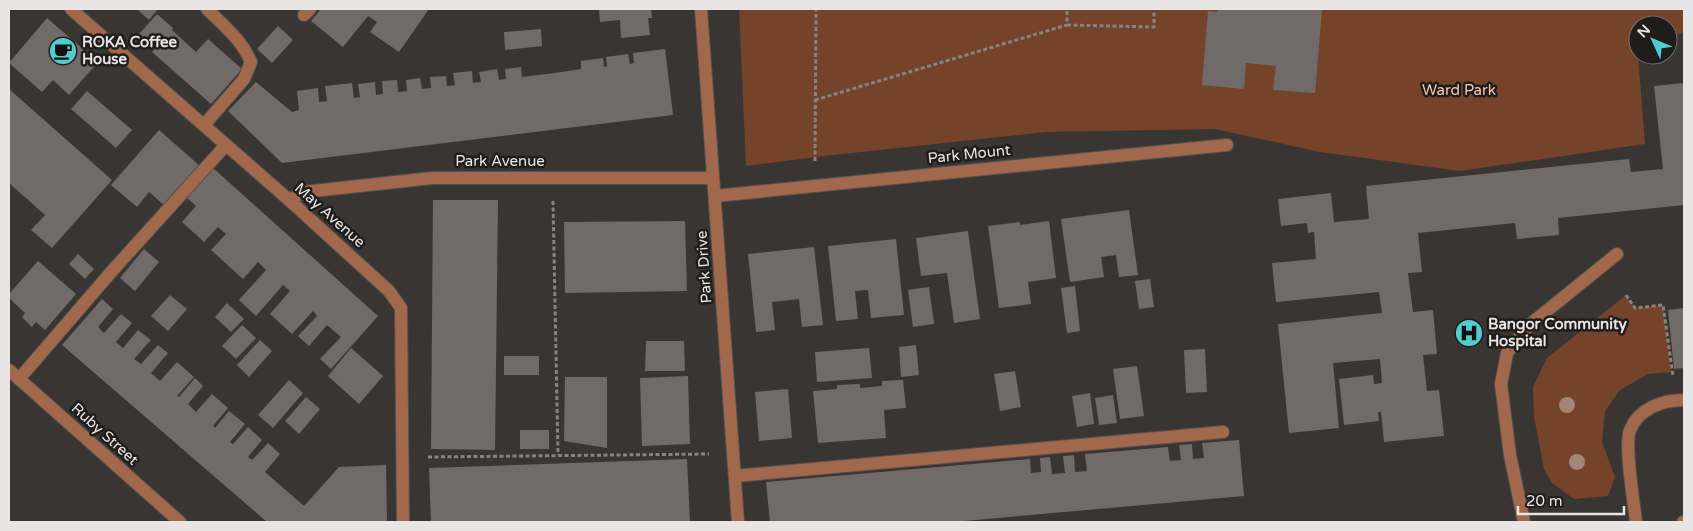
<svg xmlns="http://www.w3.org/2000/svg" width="1693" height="531" font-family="'Varela Round',sans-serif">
  <rect width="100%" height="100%" fill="#393533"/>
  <g fill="#74432a">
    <polygon points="739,9 1684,9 1684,32 1668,39 1668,25 1638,25 1638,55 1645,144 1460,171 1320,152 1215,129 1046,132 824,156 746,166"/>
    <polygon points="1626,295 1635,308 1663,305 1671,372 1648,374 1620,390 1605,411 1602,442 1615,477 1608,496 1574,499 1552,483 1544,469 1534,417 1533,387 1547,358"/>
  </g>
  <g fill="#706b68">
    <polygon points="137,9 158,9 149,20"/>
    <polygon points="321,9 429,9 399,52 370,32 377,22 368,16 343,47 311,21"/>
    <polygon points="599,9 651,9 652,18 648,18 650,35 621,38 620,20 600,22"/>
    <polygon points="1217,9 1322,9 1315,93 1273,90 1276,66 1246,63 1244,89 1202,85 1208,11 1217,12"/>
    <polygon points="157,14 173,28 172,30 196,52 208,39 242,69 211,104 152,52 155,49 139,34"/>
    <polygon points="47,18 98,62 69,95 53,80 42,92 9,63"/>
    <polygon points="278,26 293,40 272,63 257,49"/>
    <polygon points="541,29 542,46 505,50 504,32"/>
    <polygon points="665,49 673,115 282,163 228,111 256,82 292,112 299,110 297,91 318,88 319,102 327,101 325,86 352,83 354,98 360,97 358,84 375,82 376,95 383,94 382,81 397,80 398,92 407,91 406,80 420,78 422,89 431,88 430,77 446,76 447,86 455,85 453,73 472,71 473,83 481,82 479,72 497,69 499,80 506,79 505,69 521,67 522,77 555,73 581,69 581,61 603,58 604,67 607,66 606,57 628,54 630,64 634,63 633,53"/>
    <polygon points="1684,83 1684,205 1558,218 1559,235 1517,239 1515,223 1418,233 1422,272 1408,273 1413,312 1433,310 1437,354 1423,355 1427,391 1439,390 1444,436 1384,442 1381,412 1378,412 1379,421 1344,425 1339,379 1373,375 1374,384 1382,383 1380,359 1333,363 1339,428 1289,433 1278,324 1382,313 1379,292 1276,302 1272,263 1316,259 1314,232 1308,233 1307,223 1281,226 1278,199 1331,193 1334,222 1369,219 1366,186 1629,159 1631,172 1663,169 1654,86"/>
    <polygon points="9,89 112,180 52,248 31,230 45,215 9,183"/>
    <polygon points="87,91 132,130 116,148 71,109"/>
    <polygon points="159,130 200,166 165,206 149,192 137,207 111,185"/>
    <polygon points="213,168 378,316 331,369 320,359 341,337 327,325 309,346 298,336 317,316 313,311 292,334 270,314 290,291 283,285 256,316 239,300 266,270 258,262 243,279 211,250 226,234 218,227 204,242 182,222 196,206 186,197"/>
    <polygon points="433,200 498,200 495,450 431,449"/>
    <polygon points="1129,210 1138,275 1119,277 1116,255 1101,257 1104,277 1070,282 1061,219"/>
    <polygon points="685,221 687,291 565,293 564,222"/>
    <polygon points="1049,221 1056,278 1028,282 1031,304 999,308 988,226 1020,222 1020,225"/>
    <polygon points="968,231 980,319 954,323 947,273 921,276 916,238"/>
    <polygon points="896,239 904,315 871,318 868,290 855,291 858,319 836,321 828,246"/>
    <polygon points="814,247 823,325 802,327 799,299 772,302 775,330 756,332 748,254"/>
    <polygon points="144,249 159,262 135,291 120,278"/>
    <polygon points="78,254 94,269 85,279 69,264"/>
    <polygon points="38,261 76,294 45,330 36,322 32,327 22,317 25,313 9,298 9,294"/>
    <polygon points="1150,279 1154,307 1139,309 1135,281"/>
    <polygon points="1075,286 1080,331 1067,333 1061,288"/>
    <polygon points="929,287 934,324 913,327 908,290"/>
    <polygon points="170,295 187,309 168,331 151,316"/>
    <polygon points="102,299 113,309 98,327 104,333 121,314 132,323 116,342 123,348 138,330 151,340 134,359 141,364 158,345 168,353 151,373 160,381 177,362 194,377 177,396 179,397 195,378 203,386 188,404 196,412 212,394 228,408 213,426 215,428 229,411 245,424 230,442 233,444 248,427 262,440 248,457 252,460 268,443 280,454 265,472 304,506 339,467 386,465 387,522 267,522 62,345"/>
    <polygon points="227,303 244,319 231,332 215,317"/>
    <polygon points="1684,308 1684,368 1674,369 1668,310"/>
    <polygon points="242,325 256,338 236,359 222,346"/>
    <polygon points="260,340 272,351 249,377 237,365"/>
    <polygon points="646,341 684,341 685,371 645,371"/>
    <polygon points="916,345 919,375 901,377 899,347"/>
    <polygon points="351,348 383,376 359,404 328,376"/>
    <polygon points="869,348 872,378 817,382 815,352"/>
    <polygon points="1205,349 1207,392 1186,393 1184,350"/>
    <rect x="504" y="356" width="35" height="19"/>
    <polygon points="1137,366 1144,416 1120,419 1113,369"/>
    <polygon points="1015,371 1021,407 1000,411 994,374"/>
    <polygon points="688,376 690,444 642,446 640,378"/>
    <polygon points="565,377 607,377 607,448 564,441"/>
    <polygon points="289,380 303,393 273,428 258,415"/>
    <polygon points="903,380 906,408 884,410 886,438 818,443 813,391 837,389 837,385 860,384 860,388 882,386 882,381"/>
    <polygon points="788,389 792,438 759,441 755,392"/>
    <polygon points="1090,393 1094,424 1077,427 1072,396"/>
    <polygon points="1113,395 1117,423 1099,425 1095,398"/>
    <polygon points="306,397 320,409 299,434 285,421"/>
    <rect x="520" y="430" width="29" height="19"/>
    <polygon points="1239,440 1244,496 953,522 770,522 766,482 1030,459 1031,473 1041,472 1040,458 1050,457 1052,474 1065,473 1063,456 1074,455 1075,472 1087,471 1085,454 1168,447 1170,461 1181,460 1179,445 1192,444 1193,459 1204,458 1202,443"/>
    <polygon points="687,459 690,522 431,522 429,468"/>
  </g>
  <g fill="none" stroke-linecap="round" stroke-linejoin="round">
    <defs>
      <g id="minor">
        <polyline points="71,9 289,200 389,291 401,308 403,522"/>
        <polyline points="701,9 738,522"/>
        <polyline points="304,15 310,9"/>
        <path d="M204 125 244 79 251 62C242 40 223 25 207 9"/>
        <polyline points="715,196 1227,145"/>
        <polyline points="289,200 304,192 432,178 713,178"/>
        <polyline points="9,370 180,522"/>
        <polyline points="19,379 112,271 226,145"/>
        <polyline points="735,476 1223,432"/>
        <polyline points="1524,522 1510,455 1501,384 1507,353 1528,326 1617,254"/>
        <path d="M1636 522C1634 503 1624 445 1630 430 1639 408 1663 400 1684 400"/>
        <polyline points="1683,522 1684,522"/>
      </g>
    </defs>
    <use href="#minor" stroke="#55514f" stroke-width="14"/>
    <g stroke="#868381" stroke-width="3" stroke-dasharray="4 2.5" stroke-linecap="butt">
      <polyline points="1067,25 1154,27 1154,9"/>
      <polyline points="815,100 1067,25 1067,9"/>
      <polyline points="815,161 816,9"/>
      <polyline points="553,201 558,455"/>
      <polyline points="1626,295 1635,308 1663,305 1673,376"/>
      <polyline points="428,457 709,454"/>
    </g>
    <use href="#minor" stroke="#a1684b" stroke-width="12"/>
  </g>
  <g fill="#a28678">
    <circle cx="1567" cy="405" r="8"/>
    <circle cx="1577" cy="462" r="8"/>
  </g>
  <defs>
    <symbol id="cafe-disc" viewBox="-11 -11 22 22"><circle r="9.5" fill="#52cdcf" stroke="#1f1d1c"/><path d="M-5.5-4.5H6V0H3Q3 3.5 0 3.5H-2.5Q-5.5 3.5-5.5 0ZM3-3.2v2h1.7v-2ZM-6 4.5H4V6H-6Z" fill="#111"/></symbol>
    <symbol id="hospital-disc" viewBox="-11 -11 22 22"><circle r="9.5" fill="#52cdcf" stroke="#1f1d1c"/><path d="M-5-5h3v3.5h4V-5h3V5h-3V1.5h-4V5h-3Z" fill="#111"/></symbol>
  </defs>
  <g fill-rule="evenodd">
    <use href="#cafe-disc" x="47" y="35" width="32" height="32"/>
    <use href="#hospital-disc" x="1453" y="317" width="32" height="32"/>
  </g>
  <g text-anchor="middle" stroke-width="5" stroke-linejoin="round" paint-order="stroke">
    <g font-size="15" font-weight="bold" fill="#e8e5e4" stroke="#1f1d1c" text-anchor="start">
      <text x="82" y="47">ROKA Coffee<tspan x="82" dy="17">House</tspan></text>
      <text x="1488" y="329">Bangor Community<tspan x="1488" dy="17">Hospital</tspan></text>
    </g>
    <g font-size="15" fill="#f8c9b1" stroke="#1f1d1c">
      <text x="1459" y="95">Ward Park</text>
    </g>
    <g font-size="15" fill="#e8e5e4" stroke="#1f1d1c">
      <text transform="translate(969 154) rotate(-6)" y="5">Park Mount</text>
      <text x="500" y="166">Park Avenue</text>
      <text transform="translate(330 215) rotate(42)" y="5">May Avenue</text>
      <text transform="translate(704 267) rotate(-94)" y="5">Park Drive</text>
      <text transform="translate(105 434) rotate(42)" y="5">Ruby Street</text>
    </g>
  </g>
  <rect width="1693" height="531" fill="none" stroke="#e8e5e4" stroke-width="20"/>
  <g transform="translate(1653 40) rotate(314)"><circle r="24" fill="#1f1d1c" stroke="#6f6d6c"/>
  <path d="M0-4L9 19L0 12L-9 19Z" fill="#52cdcf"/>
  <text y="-8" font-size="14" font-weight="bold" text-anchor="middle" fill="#e8e5e4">N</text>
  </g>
  <path d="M1518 506v8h106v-8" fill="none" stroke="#e8e5e4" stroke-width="2.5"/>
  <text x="1526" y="506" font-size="15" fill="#e8e5e4" stroke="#1f1d1c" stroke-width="4" paint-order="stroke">20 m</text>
</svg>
